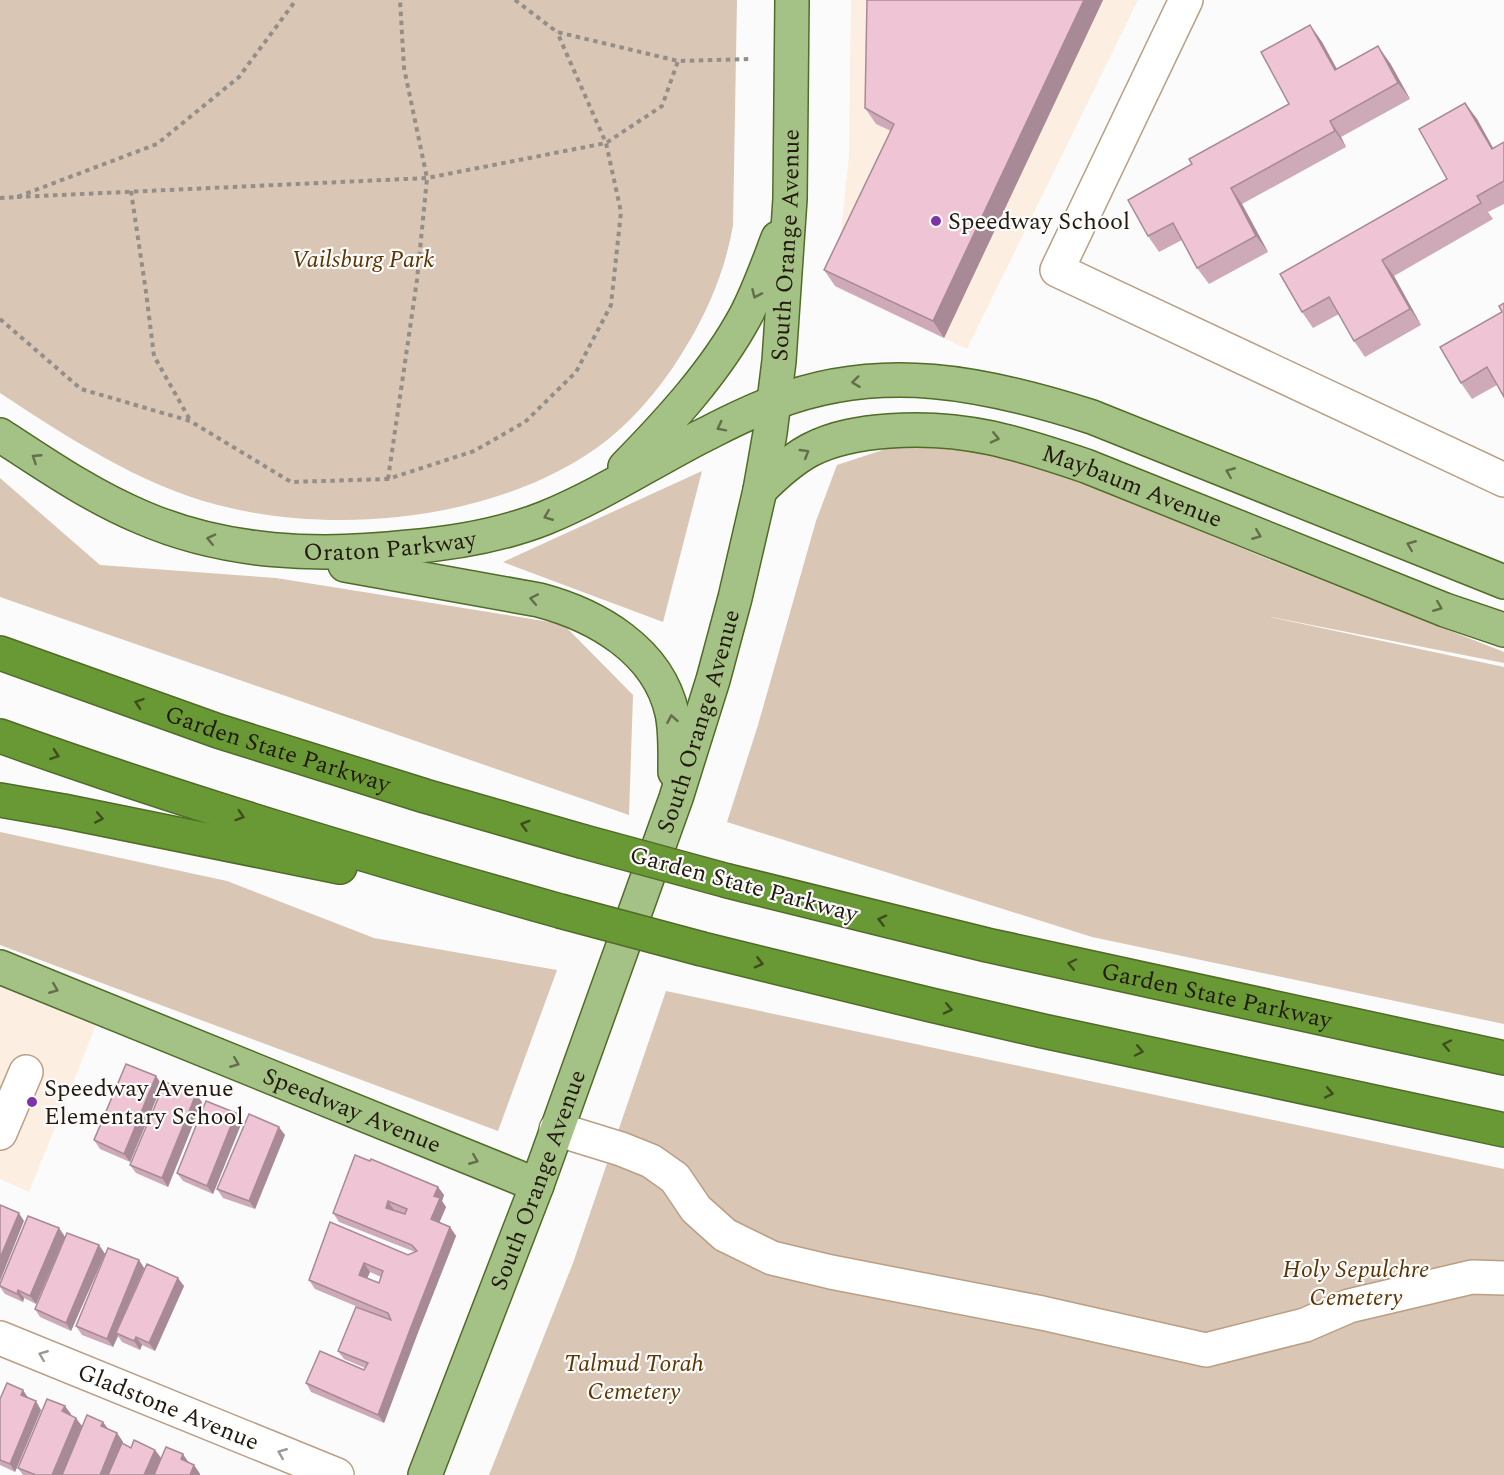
<svg xmlns="http://www.w3.org/2000/svg" width="1504" height="1475" font-family="Spectral,serif">
  <rect width="100%" height="100%" fill="#fbfbfb"/>
  <g fill="#fceee1">
    <polygon points="851,0 1138,0 967,349 835,287 849,156"/>
    <polygon points="0,985 96,1025 29,1192 0,1179"/>
  </g>
  <g fill="#d9c6b4">
    <path d="M0 0H737L733 225C726 266 711 304 690 340 668 378 641 413 606 441 505 519 340 537 218 505 140 485 67 437 0 393Z"/>
    <polygon points="898,445 1003,453 1069,477 1268,559 1504,652 1504,663 1261,615 1504,667 1504,1024 1092,937 727,822 758,725 816,521 837,465"/>
    <polygon points="702,471 663,622 503,562"/>
    <polygon points="0,478 100,565 276,578 563,624 633,695 629,815 0,597"/>
    <polygon points="0,832 227,881 374,938 557,970 498,1131 0,945"/>
    <polygon points="666,991 1504,1169 1504,1475 489,1475 573,1263"/>
  </g>
  <g fill="none" stroke-linecap="round" stroke-linejoin="round">
    <defs>
      <g id="minor">
        <polyline points="1186,0 1057,270 1504,480"/>
        <polyline points="556,1129 621,1149 651,1161 675,1178 696,1209 725,1235 772,1258 831,1272 1042,1313 1206,1350 1305,1325 1349,1306 1472,1277 1504,1278"/>
        <polyline points="0,1133 26,1072"/>
        <path id="s1" d="M0 1338 337 1475"/>
      </g>
      <g id="major">
        <path id="s2" d="M0 435C46 465 91 496 141 517 226 554 319 557 409 547 456 543 502 535 545 518 599 496 648 464 700 437 724 425 748 412 774 403 881 361 986 383 1092 417L1504 582"/>
        <path d="M625 467C669 422 716 371 746 315 759 290 768 264 778 238"/>
        <path id="s3" d="M760 490C775 475 791 460 810 450 835 437 862 433 889 431 963 425 1018 443 1086 466L1445 610 1504 630"/>
        <path d="M345 565 539 600C596 615 658 650 672 713 676 732 675 752 675 772"/>
        <path id="s4" d="M0 967 537 1185"/>
        <path id="s5" d="M425 1475 537 1185 676 798 713 680 735 598 760 490 770 433 779 361 790 199 792 0"/>
      </g>
      <g id="highway">
        <path id="s6" d="M0 653 218 731 425 796 581 841"/>
        <path d="M0 736C184 802 372 858 560 911"/>
        <polyline points="0,800 63,811 340,867"/>
        <path id="s7" d="M728 881 987 945 1504 1058"/>
        <polyline points="702,949 931,1005 1043,1031 1504,1130"/>
      </g>
    </defs>
    <use href="#minor" stroke="#b99f85" stroke-width="36"/>
    <use href="#major" stroke="#506c27" stroke-width="36"/>
    <use href="#highway" stroke="#506c27" stroke-width="36"/>
    <g stroke="#938e89" stroke-width="4" stroke-dasharray="4.5 4.5" stroke-linecap="butt">
      <polyline points="515,0 557,32 678,61 750,59"/>
      <polyline points="131,191 146,292 154,356 190,420"/>
      <polyline points="17,197 427,178 606,143 662,106 678,61"/>
      <polyline points="0,198 17,197 157,144 239,77 296,0"/>
      <polyline points="0,319 81,389 190,421 291,482 388,479 474,451 525,422 576,372 611,305 621,212 606,143 557,32"/>
      <polyline points="388,479 417,280 427,178 404,68 400,0"/>
    </g>
    <use href="#minor" stroke="#fff" stroke-width="33"/>
    <use href="#major" stroke="#a4c285" stroke-width="33"/>
    <use href="#highway" stroke="#689934" stroke-width="33"/>
    <defs>
      <g id="highway-bridge">
        <polyline points="581,841 728,881"/>
        <polyline points="560,911 702,949"/>
      </g>
    </defs>
    <use href="#highway-bridge" stroke="#506c27" stroke-width="36" stroke-linecap="butt"/>
    <use href="#highway-bridge" stroke="#689934" stroke-width="33"/>
  </g>
  <g fill="#cea9b7" fill-rule="evenodd">
    <polygon points="867,0 1103,0 944,338 835,286 824,270 891,131 876,124 865,108"/>
    <polygon points="1310,25 1322,42 1337,69 1390,63 1410,99 1341,137 1346,147 1242,204 1268,252 1209,284 1197,268 1182,240 1159,252 1148,236 1192,164 1289,104"/>
    <polygon points="1465,103 1477,119 1493,148 1504,142 1504,204 1488,212 1493,219 1394,276 1421,325 1365,357 1354,341 1339,314 1313,328 1302,312 1447,179"/>
    <polygon points="1504,303 1497,385 1472,399 1461,383 1502,312"/>
    <polygon points="162,1085 130,1162 100,1149 94,1140"/>
    <polygon points="202,1102 168,1187 136,1173 130,1165"/>
    <polygon points="242,1122 213,1194 183,1181 177,1173"/>
    <polygon points="285,1135 255,1209 223,1198 217,1189"/>
    <path d="M438 1187 444 1195 442 1201 446 1207 439 1223 450 1227 456 1236 417 1335 384 1423 311 1392 306 1383 364 1370 365 1368 344 1359 338 1351 382 1317 315 1289 309 1280 330 1222 408 1255 415 1252 339 1222 333 1213ZM370 1272 381 1277 379 1283 367 1278Z"/>
    <polygon points="59,1228 65,1237 36,1304 24,1298 23,1302 5,1294 0,1287 0,1284"/>
    <polygon points="99,1245 105,1254 71,1331 40,1317 35,1309"/>
    <polygon points="139,1260 144,1268 184,1286 155,1351 142,1345 140,1350 122,1342 118,1336 113,1347 82,1335 76,1326"/>
    <polygon points="28,1398 41,1410 15,1472 0,1465 0,1399"/>
    <polygon points="65,1406 70,1415 82,1426 108,1429 117,1433 123,1442 122,1444 131,1448 155,1450 161,1458 189,1463 194,1465 200,1474 200,1475 23,1475 18,1468"/>
  </g>
  <g fill="#a78a95">
    <polygon points="1084,0 1103,0 944,338 933,321"/>
    <polygon points="1310,25 1322,42 1346,86 1335,70"/>
    <polygon points="1378,46 1390,63 1410,99 1398,83"/>
    <polygon points="1465,103 1477,119 1503,166 1492,149"/>
    <polygon points="1330,121 1341,137 1346,147 1335,131"/>
    <polygon points="1231,188 1242,204 1268,252 1256,236"/>
    <polygon points="1382,260 1394,276 1421,325 1410,309"/>
    <polygon points="156,1076 162,1085 130,1162 124,1154"/>
    <polygon points="196,1094 202,1102 168,1187 162,1178"/>
    <polygon points="236,1113 242,1122 213,1194 207,1186"/>
    <polygon points="279,1127 285,1135 255,1209 249,1201"/>
    <polygon points="438,1187 444,1195 442,1201 446,1207 437,1228 431,1219 434,1196"/>
    <polygon points="388,1201 394,1210 392,1217 386,1208"/>
    <polygon points="19,1213 24,1221 0,1281 0,1258"/>
    <polygon points="450,1227 456,1236 417,1335 384,1423 378,1415 411,1327"/>
    <polygon points="59,1228 65,1237 36,1304 30,1296"/>
    <polygon points="99,1245 105,1254 71,1331 66,1323"/>
    <polygon points="139,1260 144,1268 116,1333 118,1336 113,1347 107,1339"/>
    <polygon points="364,1263 370,1272 365,1283 359,1275"/>
    <polygon points="178,1278 184,1286 155,1351 149,1343"/>
    <polygon points="18,1290 24,1298 23,1302 17,1294"/>
    <polygon points="136,1337 142,1345 140,1350 134,1341"/>
    <polygon points="23,1390 29,1399 21,1395"/>
    <polygon points="36,1401 41,1410 15,1472 10,1464"/>
    <polygon points="65,1406 71,1414 68,1420 62,1411"/>
    <polygon points="76,1418 82,1426 62,1475 52,1475"/>
    <polygon points="103,1422 109,1430 101,1426"/>
    <polygon points="117,1433 123,1442 109,1475 100,1475"/>
    <polygon points="155,1450 161,1458 154,1475 144,1475"/>
    <polygon points="183,1454 189,1463 181,1459"/>
    <polygon points="194,1465 200,1474 200,1475 190,1475"/>
  </g>
  <g fill="#efc5d5" stroke="#a78a95" stroke-width="1.5" fill-rule="evenodd">
    <polygon points="867,0 1084,0 933,321 824,270 894,124 865,108"/>
    <polygon points="1310,25 1335,70 1378,46 1398,83 1330,121 1335,131 1231,188 1256,236 1197,268 1173,223 1148,236 1128,200 1192,164 1189,159 1289,104 1261,52"/>
    <polygon points="1465,103 1492,149 1504,142 1504,181 1477,196 1481,203 1382,260 1410,309 1354,341 1329,297 1302,312 1280,274 1447,179 1419,129"/>
    <polygon points="1504,303 1504,397 1487,367 1461,383 1440,347 1502,312 1499,306"/>
    <polygon points="126,1064 156,1076 124,1154 94,1140"/>
    <polygon points="165,1082 196,1094 162,1178 130,1165"/>
    <polygon points="206,1101 236,1113 207,1186 177,1173"/>
    <polygon points="249,1114 279,1127 249,1201 217,1189"/>
    <path d="M355 1155 370 1161 371 1159 438 1187 434 1196 440 1198 431 1219 450 1227 411 1327 378 1415 306 1383 320 1351 364 1370 368 1363 338 1351 356 1307 391 1320 388 1313 309 1280 330 1222 408 1255 417 1251 412 1245 333 1213ZM388 1201 407 1209 405 1214 386 1208ZM364 1263 383 1271 379 1283 359 1275Z"/>
    <polygon points="0,1205 19,1213 0,1258"/>
    <polygon points="28,1216 59,1228 30,1296 18,1290 17,1294 0,1286 0,1284"/>
    <polygon points="67,1233 99,1245 66,1323 35,1309"/>
    <polygon points="108,1248 139,1260 107,1339 76,1326"/>
    <polygon points="147,1264 178,1278 149,1343 136,1337 134,1341 116,1333"/>
    <polygon points="7,1383 23,1390 21,1395 36,1401 10,1464 0,1460 0,1399"/>
    <polygon points="47,1399 65,1406 62,1411 76,1418 52,1475 36,1475 18,1468"/>
    <polygon points="87,1415 103,1422 101,1426 117,1433 100,1475 62,1475"/>
    <polygon points="134,1440 155,1450 144,1475 108,1475 122,1443 131,1448"/>
    <polygon points="166,1447 183,1454 181,1459 194,1465 190,1475 154,1475"/>
  </g>
  <defs><path id="oneway-chevron" d="M-2-3.5L2.5 0L-2 3.5" fill="none" stroke-width="1.6" stroke-linecap="round" stroke-linejoin="round" transform="scale(1.5)"/></defs>
  <g stroke="#646e4a">
    <use href="#oneway-chevron" transform="translate(756 294) rotate(114)"/>
    <use href="#oneway-chevron" transform="translate(856 382) rotate(173)"/>
    <use href="#oneway-chevron" transform="translate(721 427) rotate(153)"/>
    <use href="#oneway-chevron" transform="translate(995 438) rotate(13)"/>
    <use href="#oneway-chevron" transform="translate(805 453) rotate(-31)"/>
    <use href="#oneway-chevron" transform="translate(36 458) rotate(-147)"/>
    <use href="#oneway-chevron" transform="translate(1230 472) rotate(-158)"/>
    <use href="#oneway-chevron" transform="translate(548 516) rotate(158)"/>
    <use href="#oneway-chevron" transform="translate(1257 535) rotate(22)"/>
    <use href="#oneway-chevron" transform="translate(211 539) rotate(-167)"/>
    <use href="#oneway-chevron" transform="translate(1411 545) rotate(-158)"/>
    <use href="#oneway-chevron" transform="translate(534 599) rotate(-169)"/>
    <use href="#oneway-chevron" transform="translate(1438 607) rotate(22)"/>
    <use href="#oneway-chevron" transform="translate(672 719) rotate(-100)"/>
    <use href="#oneway-chevron" transform="translate(54 989) rotate(22)"/>
    <use href="#oneway-chevron" transform="translate(235 1063) rotate(22)"/>
    <use href="#oneway-chevron" transform="translate(474 1160) rotate(22)"/>
  </g>
  <g stroke="#3f4c1e">
    <use href="#oneway-chevron" transform="translate(139 703) rotate(-161)"/>
    <use href="#oneway-chevron" transform="translate(55 755) rotate(19)"/>
    <use href="#oneway-chevron" transform="translate(240 816) rotate(18)"/>
    <use href="#oneway-chevron" transform="translate(99 818) rotate(11)"/>
    <use href="#oneway-chevron" transform="translate(525 825) rotate(-164)"/>
    <use href="#oneway-chevron" transform="translate(882 920) rotate(-166)"/>
    <use href="#oneway-chevron" transform="translate(759 963) rotate(14)"/>
    <use href="#oneway-chevron" transform="translate(1072 964) rotate(-168)"/>
    <use href="#oneway-chevron" transform="translate(948 1009) rotate(13)"/>
    <use href="#oneway-chevron" transform="translate(1447 1045) rotate(-168)"/>
    <use href="#oneway-chevron" transform="translate(1139 1051) rotate(12)"/>
    <use href="#oneway-chevron" transform="translate(1329 1093) rotate(12)"/>
  </g>
  <g stroke="#9c9893">
    <use href="#oneway-chevron" transform="translate(43 1355) rotate(-158)"/>
    <use href="#oneway-chevron" transform="translate(282 1453) rotate(-158)"/>
  </g>
  <g fill="#7d34a6" stroke="#fbfbfb" stroke-width="2">
    <circle cx="936" cy="221" r="6"/>
    <circle cx="32" cy="1102" r="6"/>
  </g>
  <g text-anchor="middle" stroke-width="4.5" stroke-linejoin="round" paint-order="stroke">
    <g font-size="24" fill="#23190f" stroke="#fbfbfb" text-anchor="start">
      <text x="948" y="229">Speedway School</text>
      <text x="44" y="1096">Speedway Avenue<tspan x="44" dy="28">Elementary School</tspan></text>
    </g>
    <g font-size="24" fill="#23190f" stroke="#fbfbfb">
      <text dy="8" stroke="none"><textPath href="#s5" startOffset="1288">South Orange Avenue</textPath></text>
      <text dy="8" stroke="none"><textPath href="#s3" startOffset="398">Maybaum Avenue</textPath></text>
      <text dy="8" stroke="none"><textPath href="#s2" startOffset="417">Oraton Parkway</textPath></text>
      <text dy="8" stroke="none"><textPath href="#s5" startOffset="802">South Orange Avenue</textPath></text>
      <text dy="8" stroke="none"><textPath href="#s6" startOffset="294">Garden State Parkway</textPath></text>
      <text transform="translate(744 884) rotate(15)" y="8">Garden State Parkway</text>
      <text dy="8" stroke="none"><textPath href="#s7" startOffset="502">Garden State Parkway</textPath></text>
      <text dy="8" stroke="none"><textPath href="#s4" startOffset="380">Speedway Avenue</textPath></text>
      <text dy="8" stroke="none"><textPath href="#s5" startOffset="316">South Orange Avenue</textPath></text>
      <text dy="8" stroke="none"><textPath href="#s1" startOffset="182">Gladstone Avenue</textPath></text>
    </g>
    <g font-size="24" font-style="italic" fill="#5c3500" stroke="#fbfbfb">
      <text x="363" y="267">Vailsburg Park</text>
      <text x="1356" y="1277">Holy Sepulchre<tspan x="1356" dy="28">Cemetery</tspan></text>
      <text x="634" y="1371">Talmud Torah<tspan x="634" dy="28">Cemetery</tspan></text>
    </g>
  </g>
</svg>
